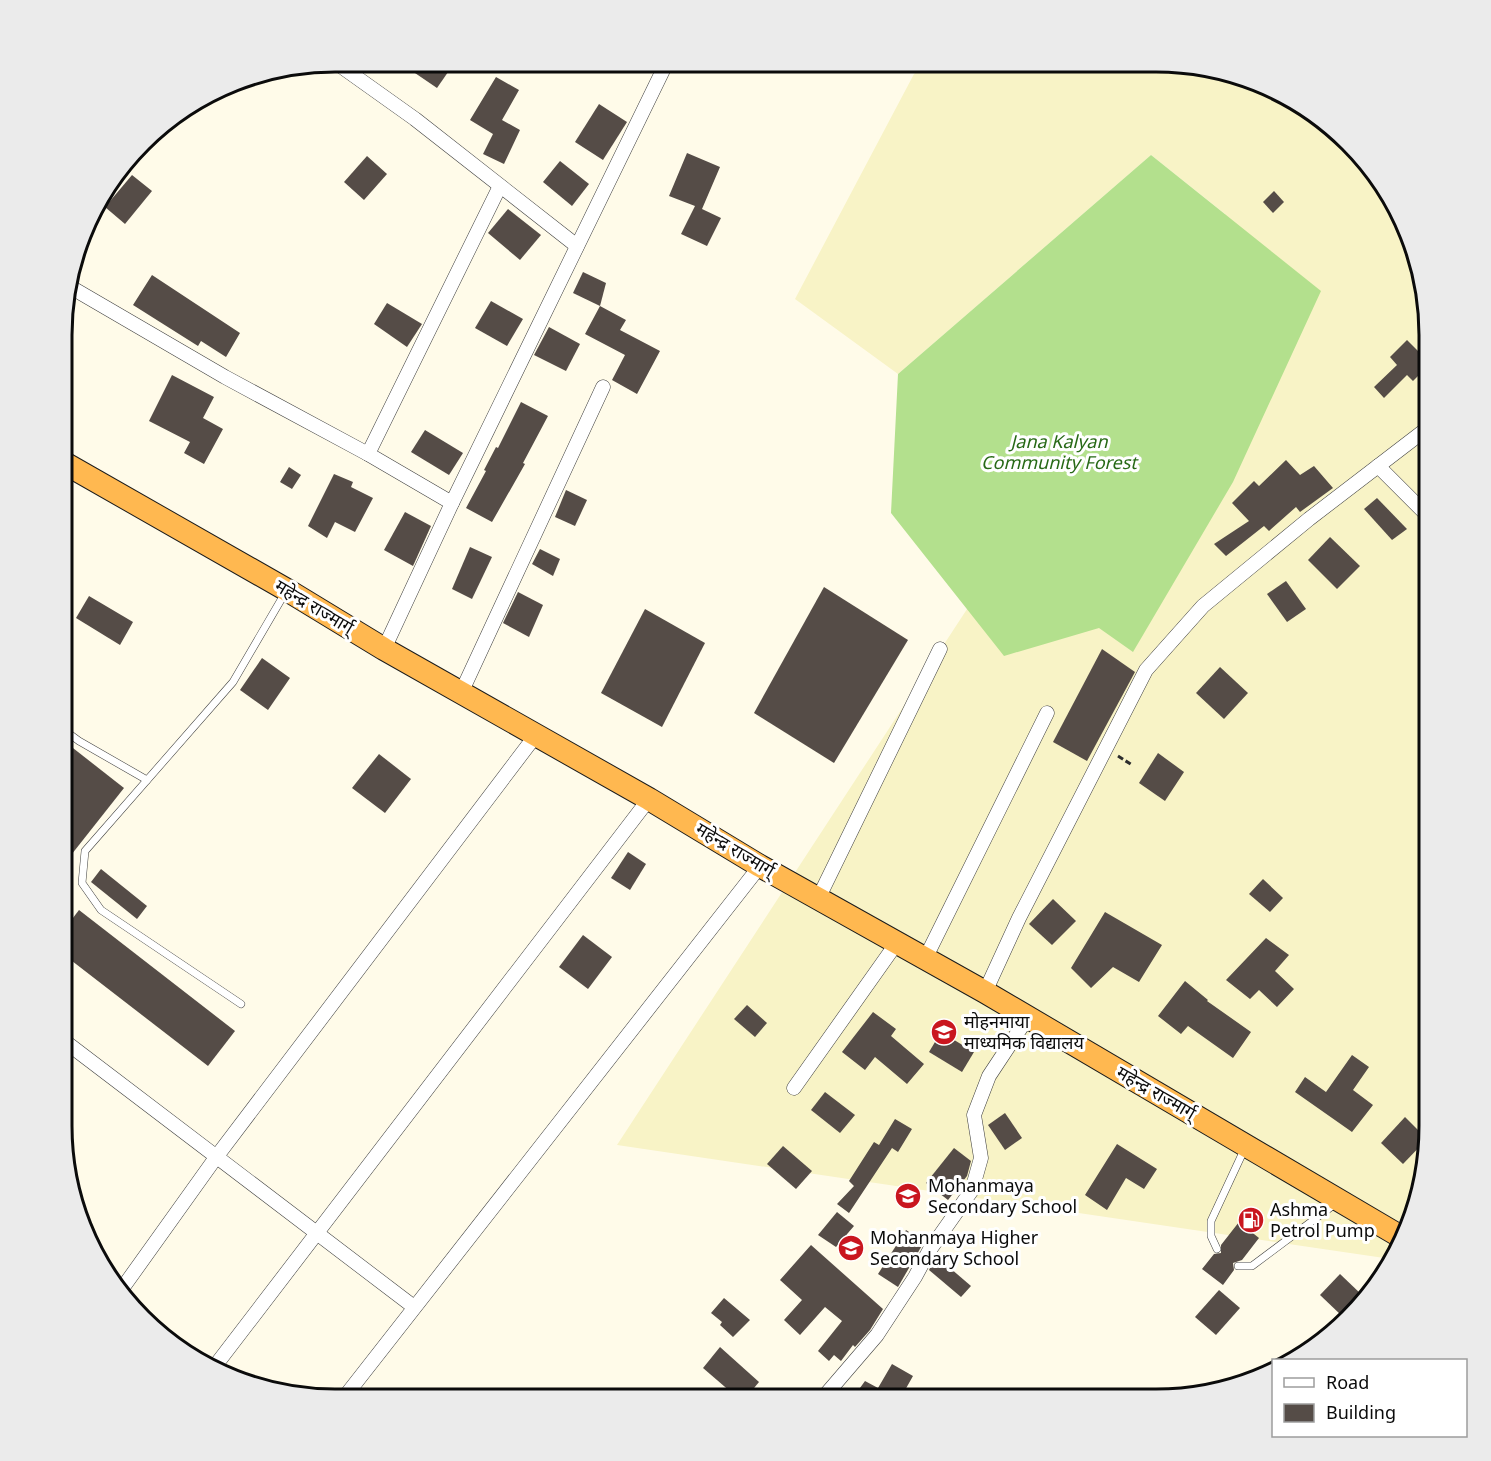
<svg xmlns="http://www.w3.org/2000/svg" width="1491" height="1461" font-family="Georgia,'Noto Sans Devanagari',serif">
  <rect width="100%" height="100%" fill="#fffbe9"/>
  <polygon fill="#f8f3c6" points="926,63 1191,64 1292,98 1373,168 1409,231 1429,318 1429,1143 1401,1247 1391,1259 617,1145 1225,214 1151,155 898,374 795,299 914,74"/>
  <polygon fill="#b3e08d" points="1151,155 1321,291 1233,482 1133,652 1099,628 1004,656 891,513 898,374"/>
  <g fill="#554c47">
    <polygon points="419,62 455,62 437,88 412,71"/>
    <polygon points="496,77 519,90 502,120 520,130 504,164 483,154 493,134 470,120"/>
    <polygon points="599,104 627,122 603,160 575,142"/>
    <polygon points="687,153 720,167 702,209 721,218 707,246 681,234 695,206 669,196"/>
    <polygon points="367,156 387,174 364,200 344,182"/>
    <polygon points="560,161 589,184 572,206 543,182"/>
    <polygon points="132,175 152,191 125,224 105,207"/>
    <polygon points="1274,191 1284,202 1273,213 1263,202"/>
    <polygon points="508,209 541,235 520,260 488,233"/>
    <polygon points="583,272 606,283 600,306 573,293"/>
    <polygon points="152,275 240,333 226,357 201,341 198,346 133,305"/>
    <polygon points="491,301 523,319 507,346 475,328"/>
    <polygon points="387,303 422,324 407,347 374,324"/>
    <polygon points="600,306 626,320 620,330 660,351 637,394 612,380 625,355 585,334"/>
    <polygon points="549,327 580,344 566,371 534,355"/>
    <polygon points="1407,340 1429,362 1429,365 1413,381 1407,375 1384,398 1374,387 1397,365 1390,357"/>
    <polygon points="172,375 214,397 203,418 223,429 204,464 184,453 190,442 149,421"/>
    <polygon points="521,402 548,416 523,463 525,464 492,522 466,508 486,471 484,470 496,447 498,448"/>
    <polygon points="425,430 463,453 449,475 411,452"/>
    <polygon points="1286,460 1300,475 1314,466 1333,488 1300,512 1296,507 1269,531 1264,526 1226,556 1214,544 1249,521 1232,503 1254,481 1259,486"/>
    <polygon points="289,467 301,475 292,489 280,482"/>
    <polygon points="334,474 353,482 351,487 373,498 355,532 335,522 327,538 308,526"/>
    <polygon points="566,490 587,500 575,526 555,517"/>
    <polygon points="1377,498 1407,529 1392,540 1364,509"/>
    <polygon points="405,512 431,526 413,566 384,550"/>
    <polygon points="1330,537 1360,566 1337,589 1308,560"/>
    <polygon points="470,547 492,557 472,599 452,589"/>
    <polygon points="540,549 560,559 553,576 532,564"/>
    <polygon points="1286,581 1306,609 1287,622 1267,594"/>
    <polygon points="824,587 908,640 834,763 754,713"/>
    <polygon points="518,592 543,605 529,637 503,623"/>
    <polygon points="89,596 133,622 120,645 76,618"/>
    <polygon points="645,609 705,643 662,727 601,693"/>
    <polygon points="1102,649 1135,672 1087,761 1053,742"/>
    <polygon points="262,658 290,678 268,710 240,690"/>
    <polygon points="1220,667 1248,693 1224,719 1196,693"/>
    <polygon points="64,741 124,788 64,864"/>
    <polygon points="1158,753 1184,772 1165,801 1139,783"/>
    <polygon points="379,754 411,779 385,813 352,788"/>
    <polygon points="628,852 646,864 630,890 611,878"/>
    <polygon points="101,869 147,906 137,919 91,882"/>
    <polygon points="1263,879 1283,898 1270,912 1249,894"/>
    <polygon points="1053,899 1076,921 1052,945 1029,924"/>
    <polygon points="79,910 235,1031 208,1066 63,954 63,931"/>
    <polygon points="1105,912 1162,945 1139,982 1113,967 1091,988 1071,968"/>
    <polygon points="583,935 612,957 588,989 559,967"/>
    <polygon points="1266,938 1289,955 1275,971 1294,989 1277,1007 1259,990 1250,999 1226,980"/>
    <polygon points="1185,981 1208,1000 1207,1001 1251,1032 1233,1058 1188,1026 1181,1034 1158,1016"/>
    <polygon points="747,1005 767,1023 755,1037 734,1019"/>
    <polygon points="873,1012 896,1029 891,1036 924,1064 907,1084 875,1057 865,1070 842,1052"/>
    <polygon points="941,1032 974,1052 962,1072 929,1052"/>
    <polygon points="1352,1055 1369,1067 1353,1090 1373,1105 1352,1132 1295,1092 1305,1077 1326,1092"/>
    <polygon points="825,1092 855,1115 840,1133 811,1110"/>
    <polygon points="1005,1113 1022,1138 1005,1150 988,1125"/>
    <polygon points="1405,1117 1427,1139 1403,1164 1381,1143"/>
    <polygon points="895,1119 912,1129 898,1152 892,1148 849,1213 837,1204 854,1186 849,1181 874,1142 879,1145"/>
    <polygon points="1117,1144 1157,1169 1144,1189 1126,1178 1107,1210 1085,1195"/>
    <polygon points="783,1146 812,1171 796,1189 767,1164"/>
    <polygon points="954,1148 971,1161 967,1176 948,1200 926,1183"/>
    <polygon points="837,1212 854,1226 836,1247 818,1235"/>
    <polygon points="1239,1222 1259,1238 1242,1260 1233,1263 1234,1270 1223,1285 1202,1269 1214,1254 1221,1253 1221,1245"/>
    <polygon points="906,1230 924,1242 898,1287 878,1274"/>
    <polygon points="811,1245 883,1309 870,1330 855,1347 853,1345 841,1361 834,1355 829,1361 818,1351 842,1321 825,1307 800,1335 784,1320 802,1300 780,1280"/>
    <polygon points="936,1256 971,1286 961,1297 929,1270"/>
    <polygon points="1340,1274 1362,1295 1342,1316 1320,1295"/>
    <polygon points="1219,1290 1240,1308 1216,1335 1195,1317"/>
    <polygon points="724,1298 750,1320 733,1337 720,1325 722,1322 711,1313"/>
    <polygon points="720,1347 759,1382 745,1399 739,1399 703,1368"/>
    <polygon points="892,1364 913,1376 900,1399 852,1399 865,1381 878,1388"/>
  </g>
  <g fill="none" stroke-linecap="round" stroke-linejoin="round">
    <defs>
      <g id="service">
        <polyline points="64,730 79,741 147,780"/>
        <polyline points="241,1004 101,910 82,883 85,851 233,682 285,593"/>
        <polyline points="1217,1249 1211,1236 1211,1221 1244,1150"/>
        <polyline points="1238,1266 1252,1266 1335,1204"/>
      </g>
      <g id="minor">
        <polyline points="335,62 415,119 577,246"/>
        <polyline points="67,285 225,377 368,454 452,503"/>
        <polyline points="368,454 500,186"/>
        <polyline points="1378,466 1429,517"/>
        <polyline points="384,649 452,503 667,62"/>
        <polyline points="461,693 603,387"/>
        <polyline points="818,899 940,649"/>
        <polyline points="925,959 1047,713"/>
        <polyline points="985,992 1019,918 1146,670 1203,606 1309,519 1429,427"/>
        <polyline points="63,1040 414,1307"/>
        <polyline points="794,1088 896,944"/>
        <polyline points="119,1293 217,1156 536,735"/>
        <polyline points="212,1370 649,799"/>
        <polyline points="343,1399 760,866"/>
        <polyline points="822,1399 877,1335 915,1277 929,1251 972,1190 981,1158 974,1115 989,1076 1028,1017"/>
      </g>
      <polyline id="trunk" points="66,464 287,590 384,649 649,799 760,866 985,992 1403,1238"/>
    </defs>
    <use href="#service" stroke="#3e3e3e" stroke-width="8"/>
    <use href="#minor" stroke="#3e3e3e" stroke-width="15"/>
    <use href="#trunk" stroke="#1c1c1c" stroke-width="24"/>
    <polyline stroke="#2d2d2d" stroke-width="3" stroke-dasharray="6 3" stroke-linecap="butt" points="1118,756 1132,765"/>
    <use href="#service" stroke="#fff" stroke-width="7"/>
    <use href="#minor" stroke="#fff" stroke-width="14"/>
    <use href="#trunk" stroke="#ffb850" stroke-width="22"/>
  </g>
  <defs>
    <symbol id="school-disc" viewBox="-11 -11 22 22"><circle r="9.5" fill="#c9161f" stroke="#fff"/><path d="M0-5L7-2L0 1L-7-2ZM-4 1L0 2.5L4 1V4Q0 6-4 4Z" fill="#fff"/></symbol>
    <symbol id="fuel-disc" viewBox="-11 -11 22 22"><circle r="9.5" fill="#c9161f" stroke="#fff"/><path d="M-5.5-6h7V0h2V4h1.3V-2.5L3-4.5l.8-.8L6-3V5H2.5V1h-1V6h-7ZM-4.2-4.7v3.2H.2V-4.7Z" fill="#fff"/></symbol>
  </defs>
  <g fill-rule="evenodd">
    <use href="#school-disc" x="929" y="1017" width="30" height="30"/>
    <use href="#school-disc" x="893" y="1181" width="30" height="30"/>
    <use href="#fuel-disc" x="1236" y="1205" width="30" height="30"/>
    <use href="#school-disc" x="836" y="1233" width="30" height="30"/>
  </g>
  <g text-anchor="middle" stroke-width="6" stroke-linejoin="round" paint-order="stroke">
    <g font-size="18" font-style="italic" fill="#276916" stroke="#fff">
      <text x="1059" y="448">Jana Kalyan<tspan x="1059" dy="21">Community Forest</tspan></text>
    </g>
    <g font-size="18" fill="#0b0b0b" stroke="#fff">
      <text transform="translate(314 607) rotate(31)" y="6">महेन्द्र राज्मार्ग्</text>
      <text transform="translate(735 850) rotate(31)" y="6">महेन्द्र राज्मार्ग्</text>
      <text transform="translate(1156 1093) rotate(30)" y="6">महेन्द्र राज्मार्ग्</text>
    </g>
    <g font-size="18" fill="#0b0b0b" stroke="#fff" text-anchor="start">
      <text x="964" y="1028">मोहनमाया<tspan x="964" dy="21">माध्यमिक विद्यालय</tspan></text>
      <text x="928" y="1192">Mohanmaya<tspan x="928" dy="21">Secondary School</tspan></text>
      <text x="1270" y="1216">Ashma<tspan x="1270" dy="21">Petrol Pump</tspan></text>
      <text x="870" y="1244">Mohanmaya Higher<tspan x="870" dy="21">Secondary School</tspan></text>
    </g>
  </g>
  <path d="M0 0H1491V1461H0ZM335 72H1156A263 263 0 0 1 1419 335V1126A263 263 0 0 1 1156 1389H335A263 263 0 0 1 72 1126V335A263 263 0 0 1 335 72Z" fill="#ebebeb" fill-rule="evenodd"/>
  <path fill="none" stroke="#0b0b0b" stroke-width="3" d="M335 72H1156A263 263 0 0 1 1419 335V1126A263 263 0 0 1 1156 1389H335A263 263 0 0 1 72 1126V335A263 263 0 0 1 335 72Z"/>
  <rect x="1272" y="1359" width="195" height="78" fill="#ffffff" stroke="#9d9d9d" stroke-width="1.5"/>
  <rect x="1284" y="1378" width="30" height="9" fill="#ffffff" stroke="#9d9d9d" stroke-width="1.5"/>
  <text x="1326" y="1389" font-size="18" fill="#0b0b0b">Road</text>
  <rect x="1284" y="1404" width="30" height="18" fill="#554c47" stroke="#9d9d9d" stroke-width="1.5"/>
  <text x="1326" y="1419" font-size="18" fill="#0b0b0b">Building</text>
</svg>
